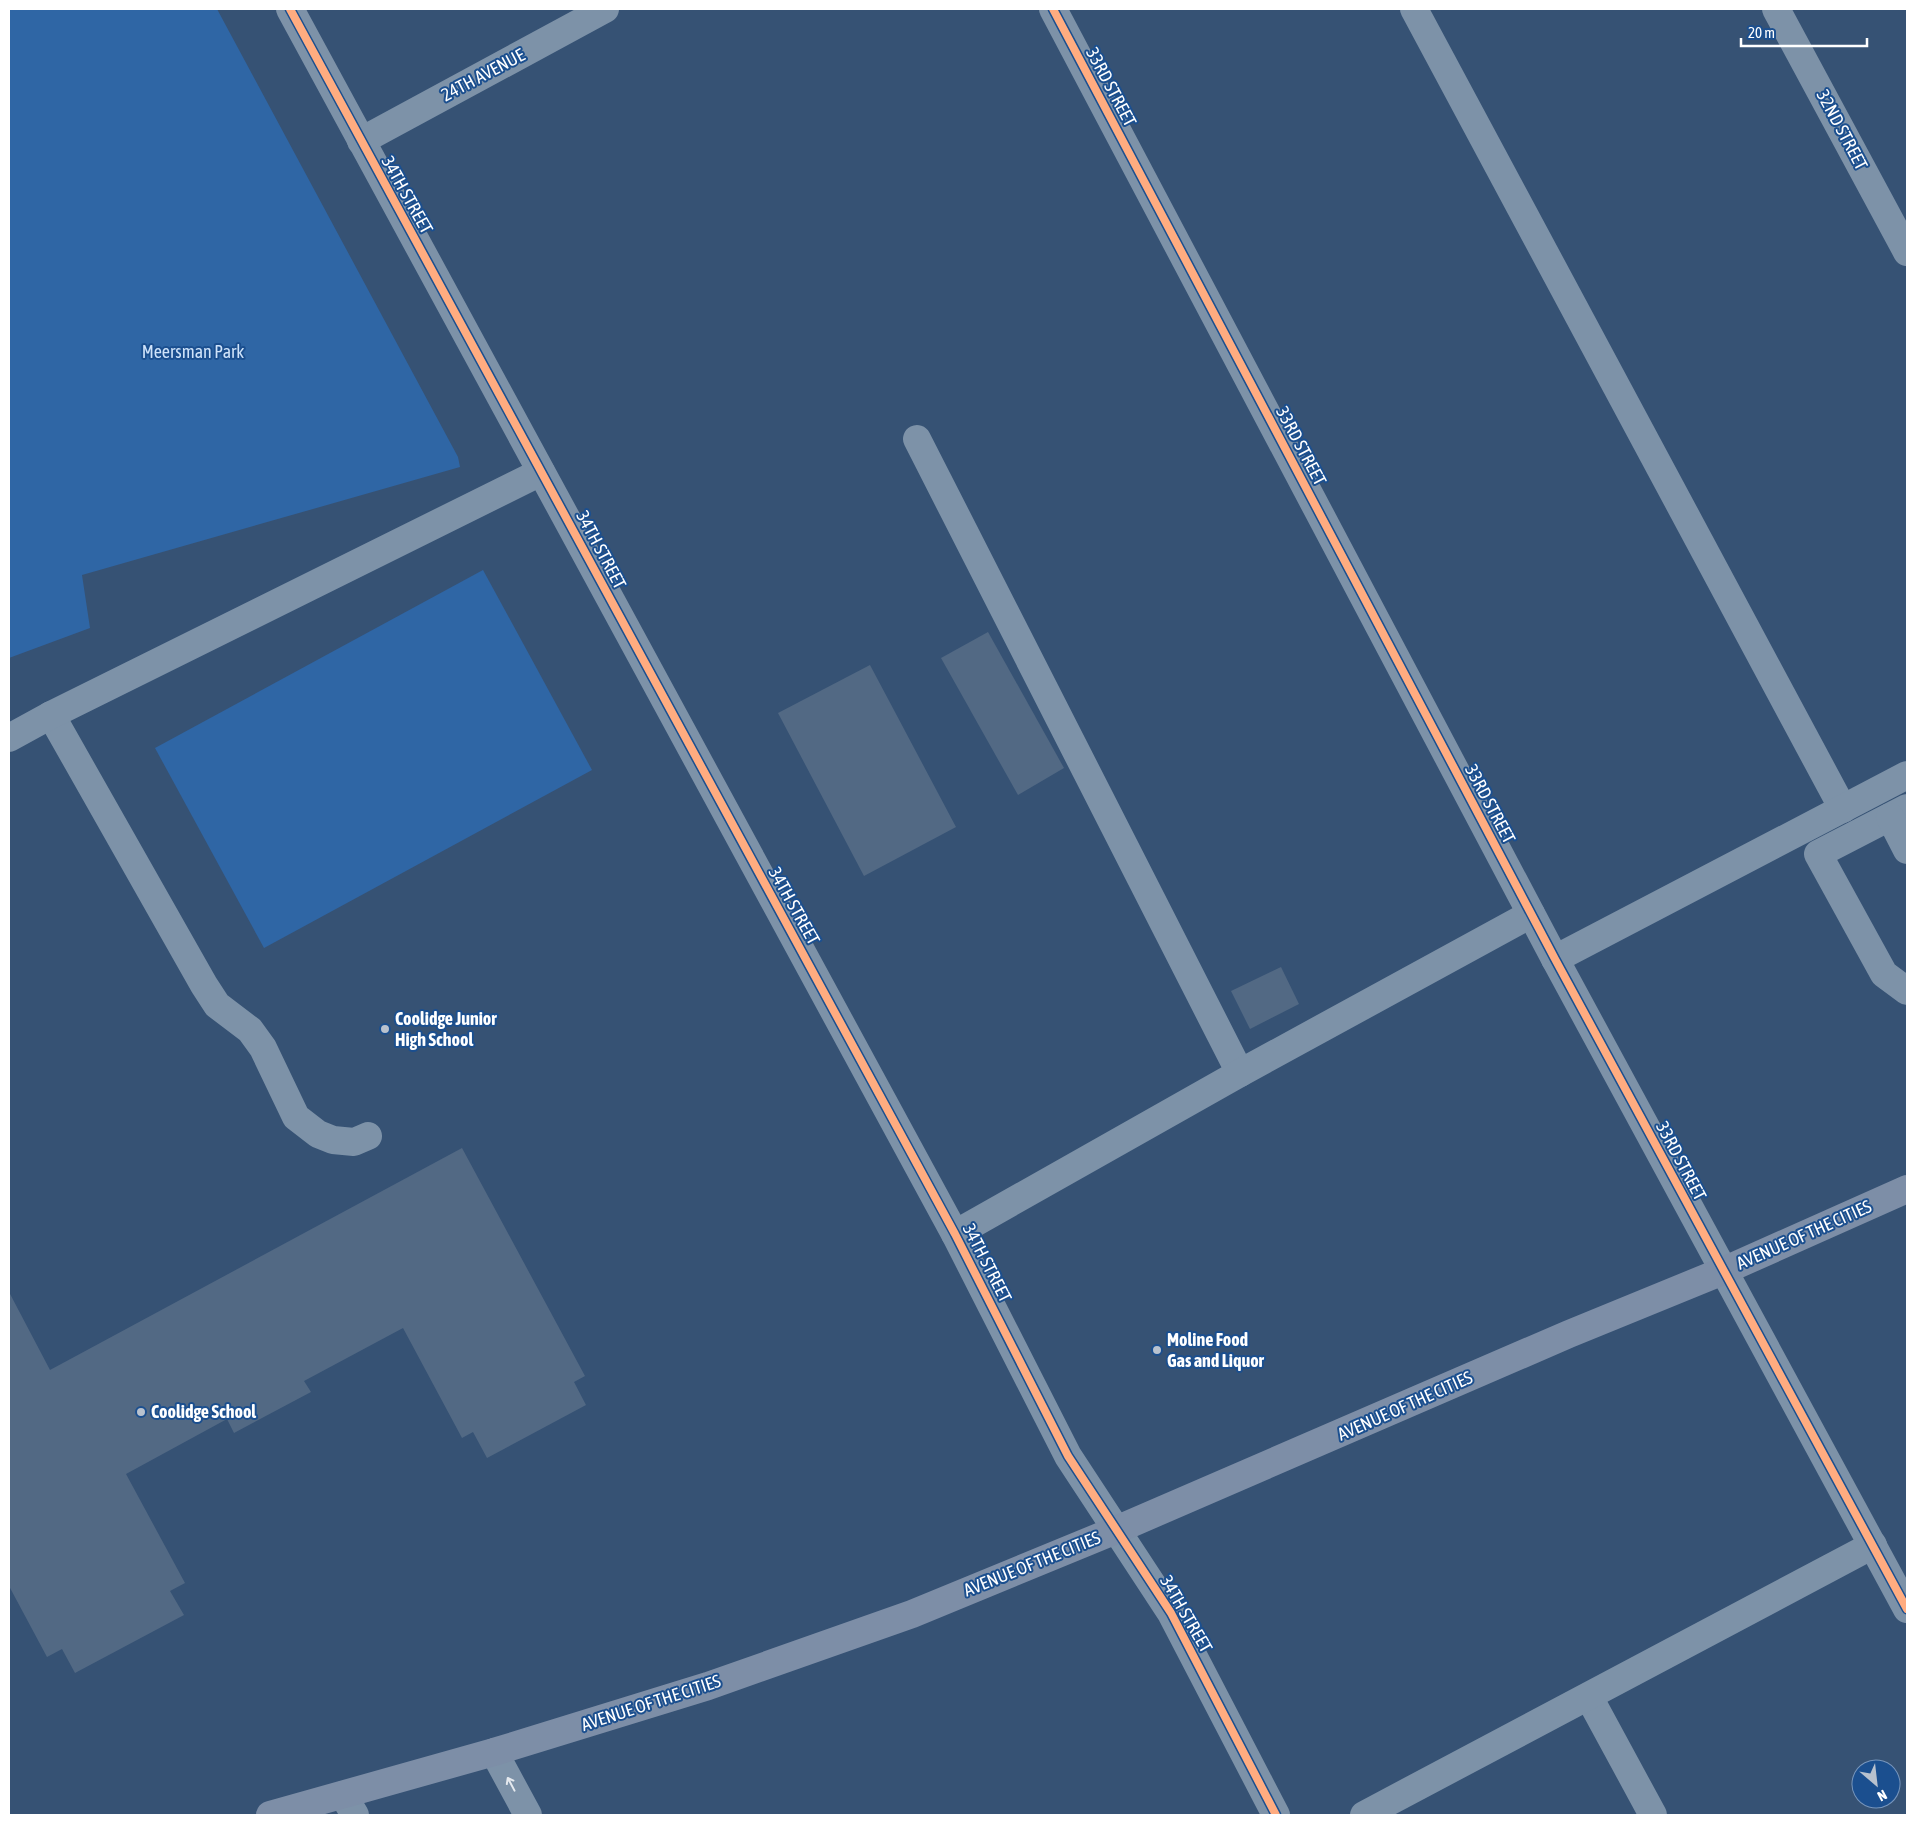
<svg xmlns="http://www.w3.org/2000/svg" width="1916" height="1824" font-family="'Asap Condensed',sans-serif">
  <rect width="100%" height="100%" fill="#365274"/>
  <g fill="#2f66a5">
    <polygon points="9,9 217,9 458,457 460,467 82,575 90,628 9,658"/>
    <polygon points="483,570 592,770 264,948 155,748"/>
  </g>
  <g fill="#526984">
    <polygon points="988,632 1064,768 1018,795 941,658"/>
    <polygon points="870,665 956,827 864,876 778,713"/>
    <polygon points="1281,967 1299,1004 1250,1029 1231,991"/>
    <polygon points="462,1148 585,1376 574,1382 586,1405 487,1458 473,1432 462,1438 403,1328 304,1381 311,1392 234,1433 227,1419 126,1474 185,1583 170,1591 184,1615 75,1673 62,1649 47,1657 9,1586 9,1292 50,1370"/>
  </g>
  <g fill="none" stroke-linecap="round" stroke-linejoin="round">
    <g stroke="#7d92a8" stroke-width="28">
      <polyline points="290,9 955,1234 1068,1456 1171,1613 1276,1815"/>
      <polyline points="1053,9 1555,959 1907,1609"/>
      <polyline points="1414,9 1843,809"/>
      <polyline points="1776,9 1907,252"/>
      <polyline points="361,141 605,9"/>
      <polyline points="917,439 1240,1073"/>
      <polyline points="51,715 204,985 217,1005 250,1030 263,1048 296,1117 318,1134 333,1140 354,1142 368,1136"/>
      <polyline points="9,738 51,715 541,472"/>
      <polyline points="1907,808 1818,854 1884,974 1907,991"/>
      <polyline points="1890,817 1907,850"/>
      <polyline points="1555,959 1907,775"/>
      <polyline points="955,1234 1240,1073 1531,914"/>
      <polyline points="1589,1697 1653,1815"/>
      <polyline points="494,1752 528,1815"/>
      <polyline points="343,1795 355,1815"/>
      <polyline points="1364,1815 1873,1545"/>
    </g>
    <polyline stroke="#7d8ea7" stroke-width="28" points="270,1815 494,1752 708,1686 912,1614 1116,1530 1569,1334 1723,1271 1907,1189"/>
    <defs>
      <g id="cycleway">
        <polyline points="290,9 955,1234 1068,1456 1171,1613 1276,1815"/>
        <polyline points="1053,9 1555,959 1907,1609"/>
      </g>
    </defs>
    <use href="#cycleway" stroke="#1b4f8f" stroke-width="11"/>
    <use href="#cycleway" stroke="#ffac80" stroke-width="8"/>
  </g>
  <defs><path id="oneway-shaft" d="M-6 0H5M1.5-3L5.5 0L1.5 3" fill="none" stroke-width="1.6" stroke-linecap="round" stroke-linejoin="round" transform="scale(1.25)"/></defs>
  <use stroke="#e5e9ee" href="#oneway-shaft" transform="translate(511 1784) rotate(-118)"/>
  <g fill="#b9c2ce" stroke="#1b4f8f" stroke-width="2">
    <circle cx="385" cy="1029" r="5"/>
    <circle cx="1157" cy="1350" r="5"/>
    <circle cx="141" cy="1412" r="5"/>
  </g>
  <g text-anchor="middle" stroke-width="4" stroke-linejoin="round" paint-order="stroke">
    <g font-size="18" fill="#fff" stroke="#1b4f8f">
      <text transform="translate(483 75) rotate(-28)" y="6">24TH AVENUE</text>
      <text transform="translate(1111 87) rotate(62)" y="6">33RD STREET</text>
      <text transform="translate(1842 130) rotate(62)" y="6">32ND STREET</text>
      <text transform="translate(407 195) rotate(61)" y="6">34TH STREET</text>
      <text transform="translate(1301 446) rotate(62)" y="6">33RD STREET</text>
      <text transform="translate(601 550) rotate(62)" y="6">34TH STREET</text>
      <text transform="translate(1490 804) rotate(62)" y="6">33RD STREET</text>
      <text transform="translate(794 906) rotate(61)" y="6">34TH STREET</text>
      <text transform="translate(1681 1161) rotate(62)" y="6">33RD STREET</text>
      <text transform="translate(1804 1235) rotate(-24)" y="6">AVENUE OF THE CITIES</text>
      <text transform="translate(987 1263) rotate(63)" y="6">34TH STREET</text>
      <text transform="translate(1405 1406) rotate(-24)" y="6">AVENUE OF THE CITIES</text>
      <text transform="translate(1032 1564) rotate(-22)" y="6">AVENUE OF THE CITIES</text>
      <text transform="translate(1186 1614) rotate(60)" y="6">34TH STREET</text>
      <text transform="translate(651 1703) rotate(-18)" y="6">AVENUE OF THE CITIES</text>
    </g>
    <g font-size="18" fill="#cfe3fa" stroke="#1b4f8f">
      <text x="193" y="358">Meersman Park</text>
    </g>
    <g font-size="18" font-weight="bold" fill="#fff" stroke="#1b4f8f" text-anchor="start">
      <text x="395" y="1025">Coolidge Junior<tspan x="395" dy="21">High School</tspan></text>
      <text x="1167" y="1346">Moline Food<tspan x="1167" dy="21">Gas and Liquor</tspan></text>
      <text x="151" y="1418">Coolidge School</text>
    </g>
  </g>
  <rect width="1916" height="1824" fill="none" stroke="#ffffff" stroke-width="20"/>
  <g transform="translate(1876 1784) rotate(152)"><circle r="24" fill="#1b4f8f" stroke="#7695bc"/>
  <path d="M0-4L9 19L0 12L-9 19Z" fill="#b9c2ce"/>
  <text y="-8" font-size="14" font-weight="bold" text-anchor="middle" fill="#ffffff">N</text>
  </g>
  <path d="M1741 38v8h126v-8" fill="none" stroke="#ffffff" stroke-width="2.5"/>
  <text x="1748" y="38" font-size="15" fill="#ffffff" stroke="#1b4f8f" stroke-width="4" paint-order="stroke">20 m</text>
</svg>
